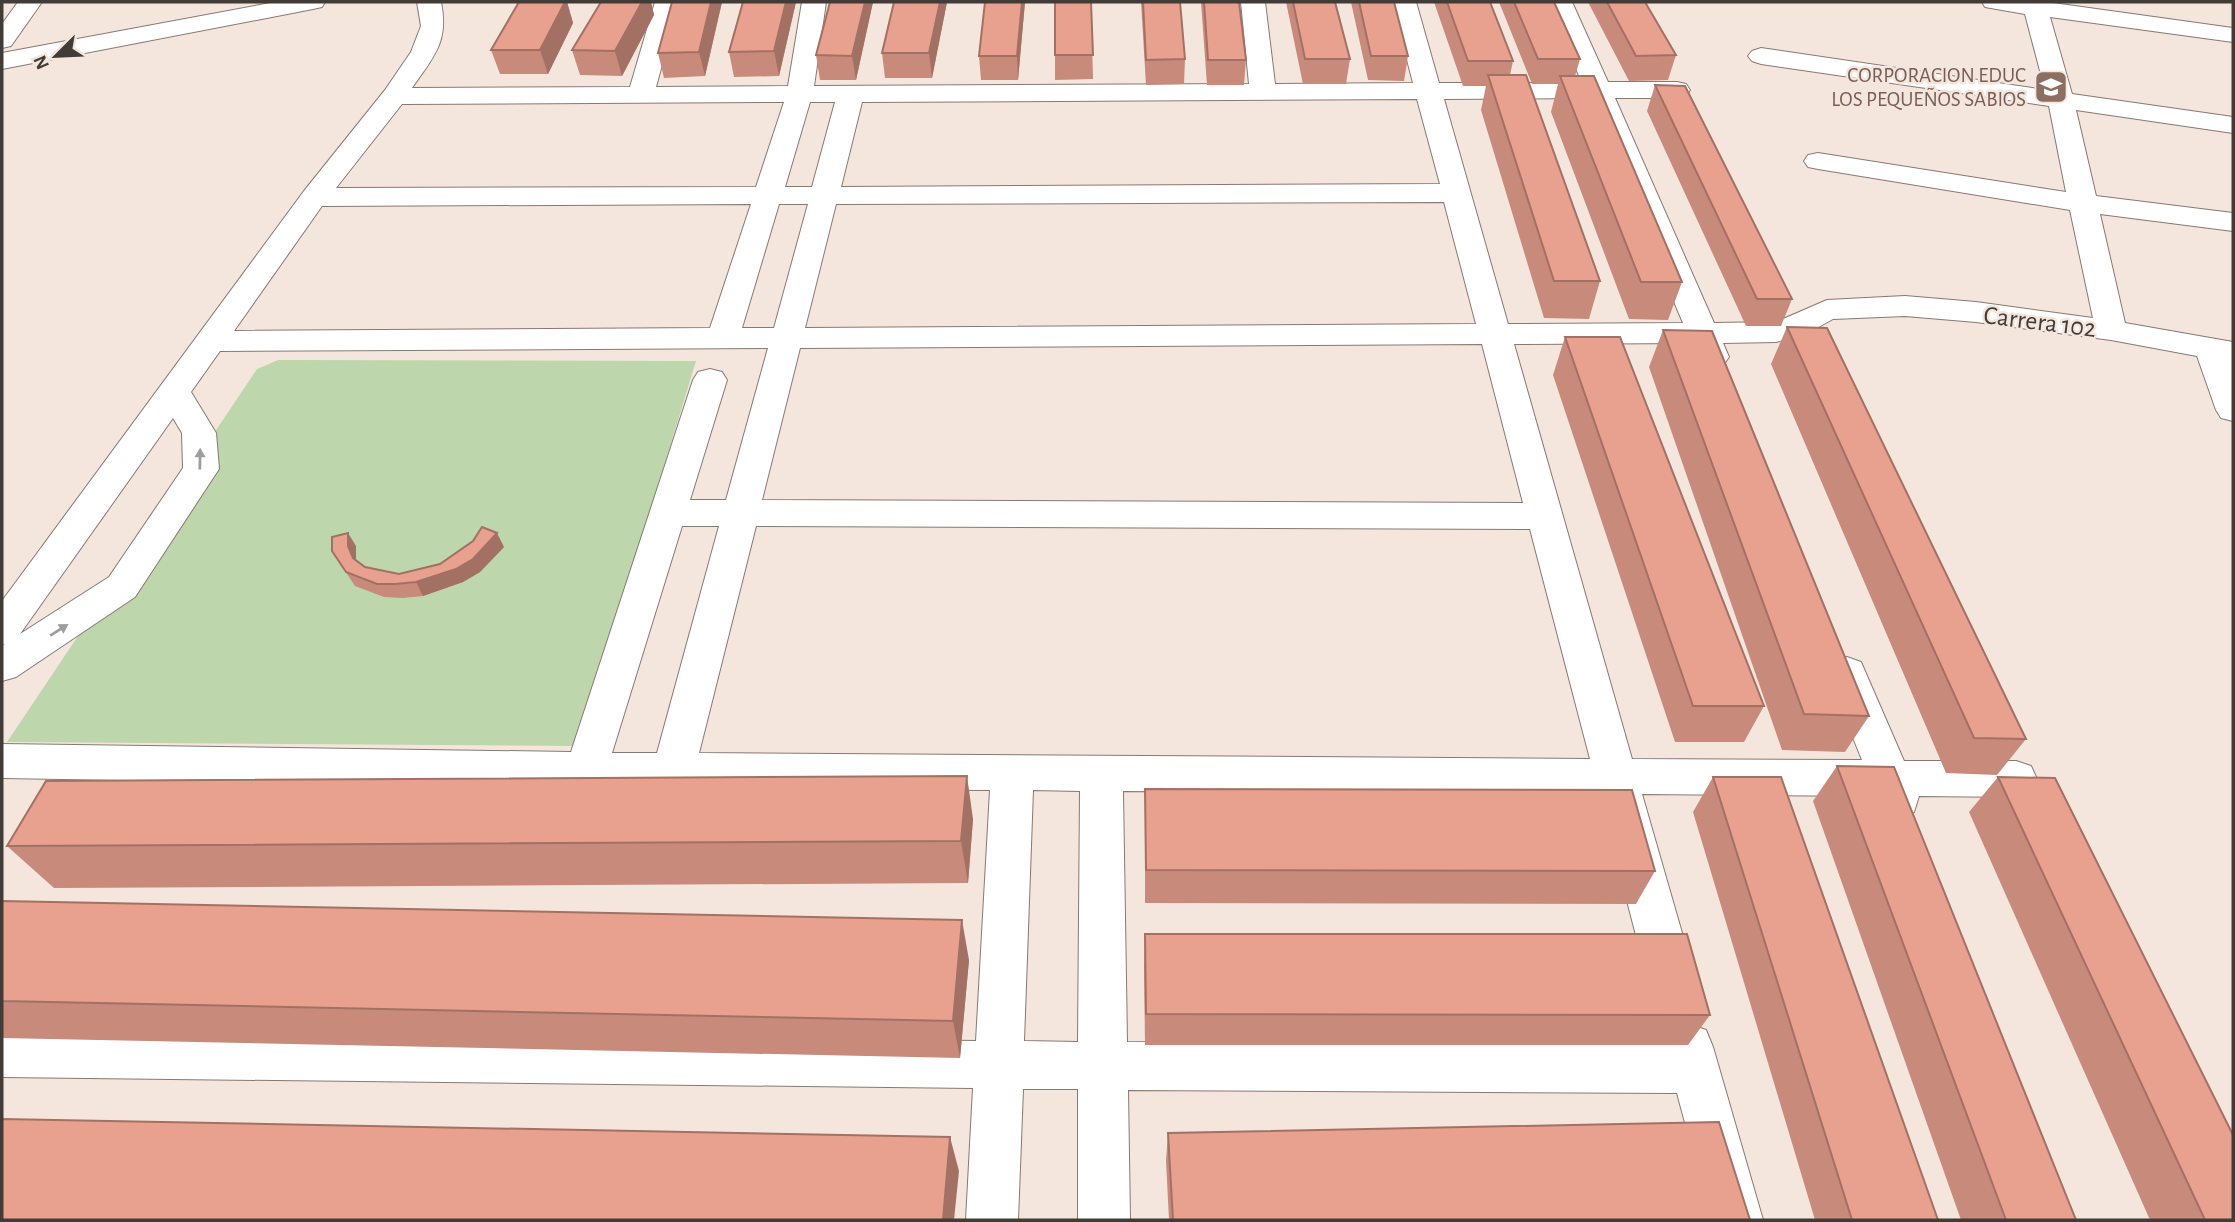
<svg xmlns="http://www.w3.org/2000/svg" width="2235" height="1222" font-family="'Alegreya Sans',sans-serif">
  <rect width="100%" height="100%" fill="#f5e6dd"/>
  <polygon fill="#bdd6ac" points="278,360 696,361 579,746 7,742 257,369"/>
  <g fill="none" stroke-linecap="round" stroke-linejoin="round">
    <defs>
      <g id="minor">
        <polygon points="18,2 42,2 11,46 2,48 2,24"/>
        <polygon points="276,2 325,2 322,7 313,9 2,69 2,53"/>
        <path d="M417 2H441C449 42 434 56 412 88L630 87 655 2H679L656 87 788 86 802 2H826L814 86 1249 84 1241 2H1265L1275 84 1413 83 1392 2H1416L1439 83H1582L1548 2H1572L1608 82H1677L1686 84 1690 90 1686 96 1677 98H1615L1714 323 1776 322 1827 300 1905 296 1976 302 2093 318 2070 210 1818 169 1808 167 1804 161 1808 155 1818 153 2066 192 2049 106 1761 64 1752 61 1748 56 1752 51 1761 48 2045 90 2025 14 1985 7 1982 2H2046L2233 28V42L2050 17 2072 94 2233 117V133L2076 110 2096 196 2233 213V231L2100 214 2125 323 2233 342V421L2221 418 2216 410 2197 356 2111 340 1976 322 1905 316 1833 319 1806 334 1776 342 1723 343 1729 357 1724 364 1713 367 1702 364 1691 343 1514 344 1632 759 1862 760 1827 673 1833 662 1847 657 1861 662 1904 761H2016L2031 766 2037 779 2031 792 2016 797 1919 796 1914 812 1899 817 1884 812 1876 796 1642 794 1697 985 1690 1001 1673 1007 1656 1001 1649 985 1599 794 1123 791 1127 1042 1665 1045 1672 1030 1689 1024 1706 1030 1713 1047 1763 1220H1711L1677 1093 1128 1090 1130 1220H1078V1089H1023L1018 1220H966L973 1088 2 1077V1029L976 1041 990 790 586 788 2 778V744L571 752 693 380 698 372 710 369 722 372 727 380 690 500H726L768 348 220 351 191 392 216 433 219 469 213 478 135 597 16 677 2 681V646L5 644 2 645V601L304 191 385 90 411 52 421 26ZM1588 98 1683 323 1508 324 1444 99ZM1417 99 1440 184 841 187 862 102ZM784 102 756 187 336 188 402 104ZM810 102H835L812 187H785ZM1444 202 1476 324 805 328 836 204ZM751 204 710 328 234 331 322 206ZM779 204H808L774 328H742ZM1482 344 1523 503 762 500 800 348ZM173 418 182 433 183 468 109 577 20 634ZM682 526H719L657 753H612ZM756 526 1530 529 1590 759 699 753ZM1033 790 1080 791 1078 1042 1024 1041Z"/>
      </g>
    </defs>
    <use href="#minor" stroke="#877972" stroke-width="2"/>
    <use href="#minor" fill="#fff" fill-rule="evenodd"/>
  </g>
  <g fill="#c88a7b">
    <polygon points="519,2 567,2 573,23 548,74 500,74 491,50"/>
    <polygon points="601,2 651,2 654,15 622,76 580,75 572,50"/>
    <polygon points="672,2 722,2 705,76 664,78 658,53"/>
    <polygon points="796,2 779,76 734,77 729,52"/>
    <polygon points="830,2 873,2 856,80 820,80 816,55"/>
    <polygon points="894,2 947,2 932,78 885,78 882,53"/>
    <polygon points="985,2 1025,2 1018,80 981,80 979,56"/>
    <polygon points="1091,2 1093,79 1055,80 1055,55"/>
    <polygon points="1141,2 1180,2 1185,59 1184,84 1146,85"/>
    <polygon points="1201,2 1239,2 1246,60 1244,85 1207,85"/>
    <polygon points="1286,2 1335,2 1350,59 1346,84 1303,84"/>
    <polygon points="1351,2 1394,2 1408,56 1404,81 1368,80"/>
    <polygon points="1434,2 1490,2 1513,61 1510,75 1600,281 1589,319 1544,318 1481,110 1486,86 1463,86"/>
    <polygon points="1499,2 1554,2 1580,59 1575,76 1682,282 1668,320 1629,319 1551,112 1558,84 1532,84"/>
    <polygon points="1588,2 1645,2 1676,55 1668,80 1629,81"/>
    <polygon points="1655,85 1792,299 1781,326 1746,326 1647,111"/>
    <polygon points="1787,327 2026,739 1997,775 1946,773 1771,364"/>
    <polygon points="1663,330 1869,716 1845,752 1782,750 1649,367"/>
    <polygon points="1565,337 1764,706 1744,742 1675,742 1553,375"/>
    <polygon points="356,546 356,560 365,567 399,574 504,547 480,572 463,582 423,596 403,598 384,597 355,586 332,551"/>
    <polygon points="1837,766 2076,1220 1961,1220 1813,801"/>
    <polygon points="1713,777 1938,1220 1815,1220 1693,812"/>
    <polygon points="1998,777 2233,1220 2150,1220 1969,812"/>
    <polygon points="1145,789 1655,871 1636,904 1145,903"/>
    <polygon points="973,819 968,883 54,888 7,846"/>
    <polygon points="2,901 969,960 960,1058 2,1038"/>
    <polygon points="1145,934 1710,1015 1688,1045 1145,1045 1144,966"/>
    <polygon points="1168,1133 1750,1220 1169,1220 1166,1161"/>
  </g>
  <g fill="#a27164">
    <polygon points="565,2 567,2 573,23 548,74 540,50"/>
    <polygon points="642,2 651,2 654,15 622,76 615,51"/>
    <polygon points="711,2 722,2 705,76 699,52"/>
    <polygon points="786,2 796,2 779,76 774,51"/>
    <polygon points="865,2 873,2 856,80 852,56"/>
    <polygon points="940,2 947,2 932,78 929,53"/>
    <polygon points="1022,2 1025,2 1018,80 1017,56"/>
    <polygon points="348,533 356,546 356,560 353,558 348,546"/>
    <polygon points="497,533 504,547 480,572 463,582 423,596 416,582"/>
    <polygon points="967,776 973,819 968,883 961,841"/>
    <polygon points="962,920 969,960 960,1058 953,1021"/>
    <polygon points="950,1137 959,1171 954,1220 943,1220"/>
  </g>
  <g fill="#e8a18f" stroke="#a27164" stroke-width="2">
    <polygon points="519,2 565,2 540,50 491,50"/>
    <polygon points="601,2 642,2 615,51 572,50"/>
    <polygon points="672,2 711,2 699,52 658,53"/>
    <polygon points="743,2 786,2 774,51 729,52"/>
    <polygon points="830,2 865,2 852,56 816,55"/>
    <polygon points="894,2 940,2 929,53 882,53"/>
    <polygon points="985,2 1022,2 1017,56 979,56"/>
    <polygon points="1055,2 1091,2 1093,55 1055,55"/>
    <polygon points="1143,2 1180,2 1185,59 1146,60"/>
    <polygon points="1204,2 1239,2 1246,60 1208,60"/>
    <polygon points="1293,2 1335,2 1350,59 1305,59"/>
    <polygon points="1359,2 1394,2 1408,56 1371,56"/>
    <polygon points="1447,2 1490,2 1513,61 1468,61"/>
    <polygon points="1514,2 1554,2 1580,59 1538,59"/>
    <polygon points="1607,2 1645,2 1676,55 1636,56"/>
    <polygon points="1488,75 1526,75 1600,281 1554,281"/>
    <polygon points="1560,76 1594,76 1682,282 1641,282"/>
    <polygon points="1655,85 1685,86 1792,299 1757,299"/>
    <polygon points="1787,327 1827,328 2026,739 1974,738"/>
    <polygon points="1663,330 1712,331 1869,716 1804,714"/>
    <polygon points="1565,337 1620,337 1764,706 1693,706"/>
    <polygon points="482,527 497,533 473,559 456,569 416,582 395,584 377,584 346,572 332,551 332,537 348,533 348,546 353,558 365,567 399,574 440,564 473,541"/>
    <polygon points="1837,766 1894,767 2076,1220 2006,1220"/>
    <polygon points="967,776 961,841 7,846 46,781"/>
    <polygon points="1713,777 1781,777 1938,1220 1852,1220"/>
    <polygon points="1998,777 2055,778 2233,1135 2233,1220 2205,1220"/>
    <polygon points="1145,789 1632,790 1655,871 1146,870"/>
    <polygon points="2,901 962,920 953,1021 2,1001"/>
    <polygon points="1145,934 1687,934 1710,1015 1146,1014"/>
    <polygon points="2,1119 950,1137 943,1220 2,1220"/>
    <polygon points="1719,1122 1750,1220 1173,1220 1168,1133"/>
  </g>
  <defs><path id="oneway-solid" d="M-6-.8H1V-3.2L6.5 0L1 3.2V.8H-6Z" transform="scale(1.75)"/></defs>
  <g fill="#a09e9c">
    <use href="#oneway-solid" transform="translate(200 459) rotate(-89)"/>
    <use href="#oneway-solid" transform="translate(59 630) rotate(-32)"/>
  </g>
  <defs>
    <symbol id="school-square" viewBox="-11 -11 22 22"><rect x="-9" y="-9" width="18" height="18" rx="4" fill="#8d6e63" stroke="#f5e6dd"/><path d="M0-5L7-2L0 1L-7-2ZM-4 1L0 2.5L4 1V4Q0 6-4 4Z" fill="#fff"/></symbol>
  </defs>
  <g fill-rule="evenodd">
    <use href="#school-square" x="2032" y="68" width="38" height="38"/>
  </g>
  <g text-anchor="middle" stroke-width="5" stroke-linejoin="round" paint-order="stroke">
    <g font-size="21" fill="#785e54" stroke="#f5e6dd" text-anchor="end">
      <text x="2026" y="82">CORPORACION EDUC<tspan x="2026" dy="24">LOS PEQUEÑOS SABIOS</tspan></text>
    </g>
    <g font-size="26" fill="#413c38" stroke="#f5e6dd">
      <text transform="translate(2040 321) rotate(7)" y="9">Carrera 102</text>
    </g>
  </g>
  <rect width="2235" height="1222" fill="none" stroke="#413c38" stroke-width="7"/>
  <g transform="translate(56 56) rotate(246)" stroke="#f5e6dd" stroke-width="5" paint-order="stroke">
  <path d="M0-5L12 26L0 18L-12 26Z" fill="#413c38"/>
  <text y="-10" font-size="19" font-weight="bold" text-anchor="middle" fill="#413c38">N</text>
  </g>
</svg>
